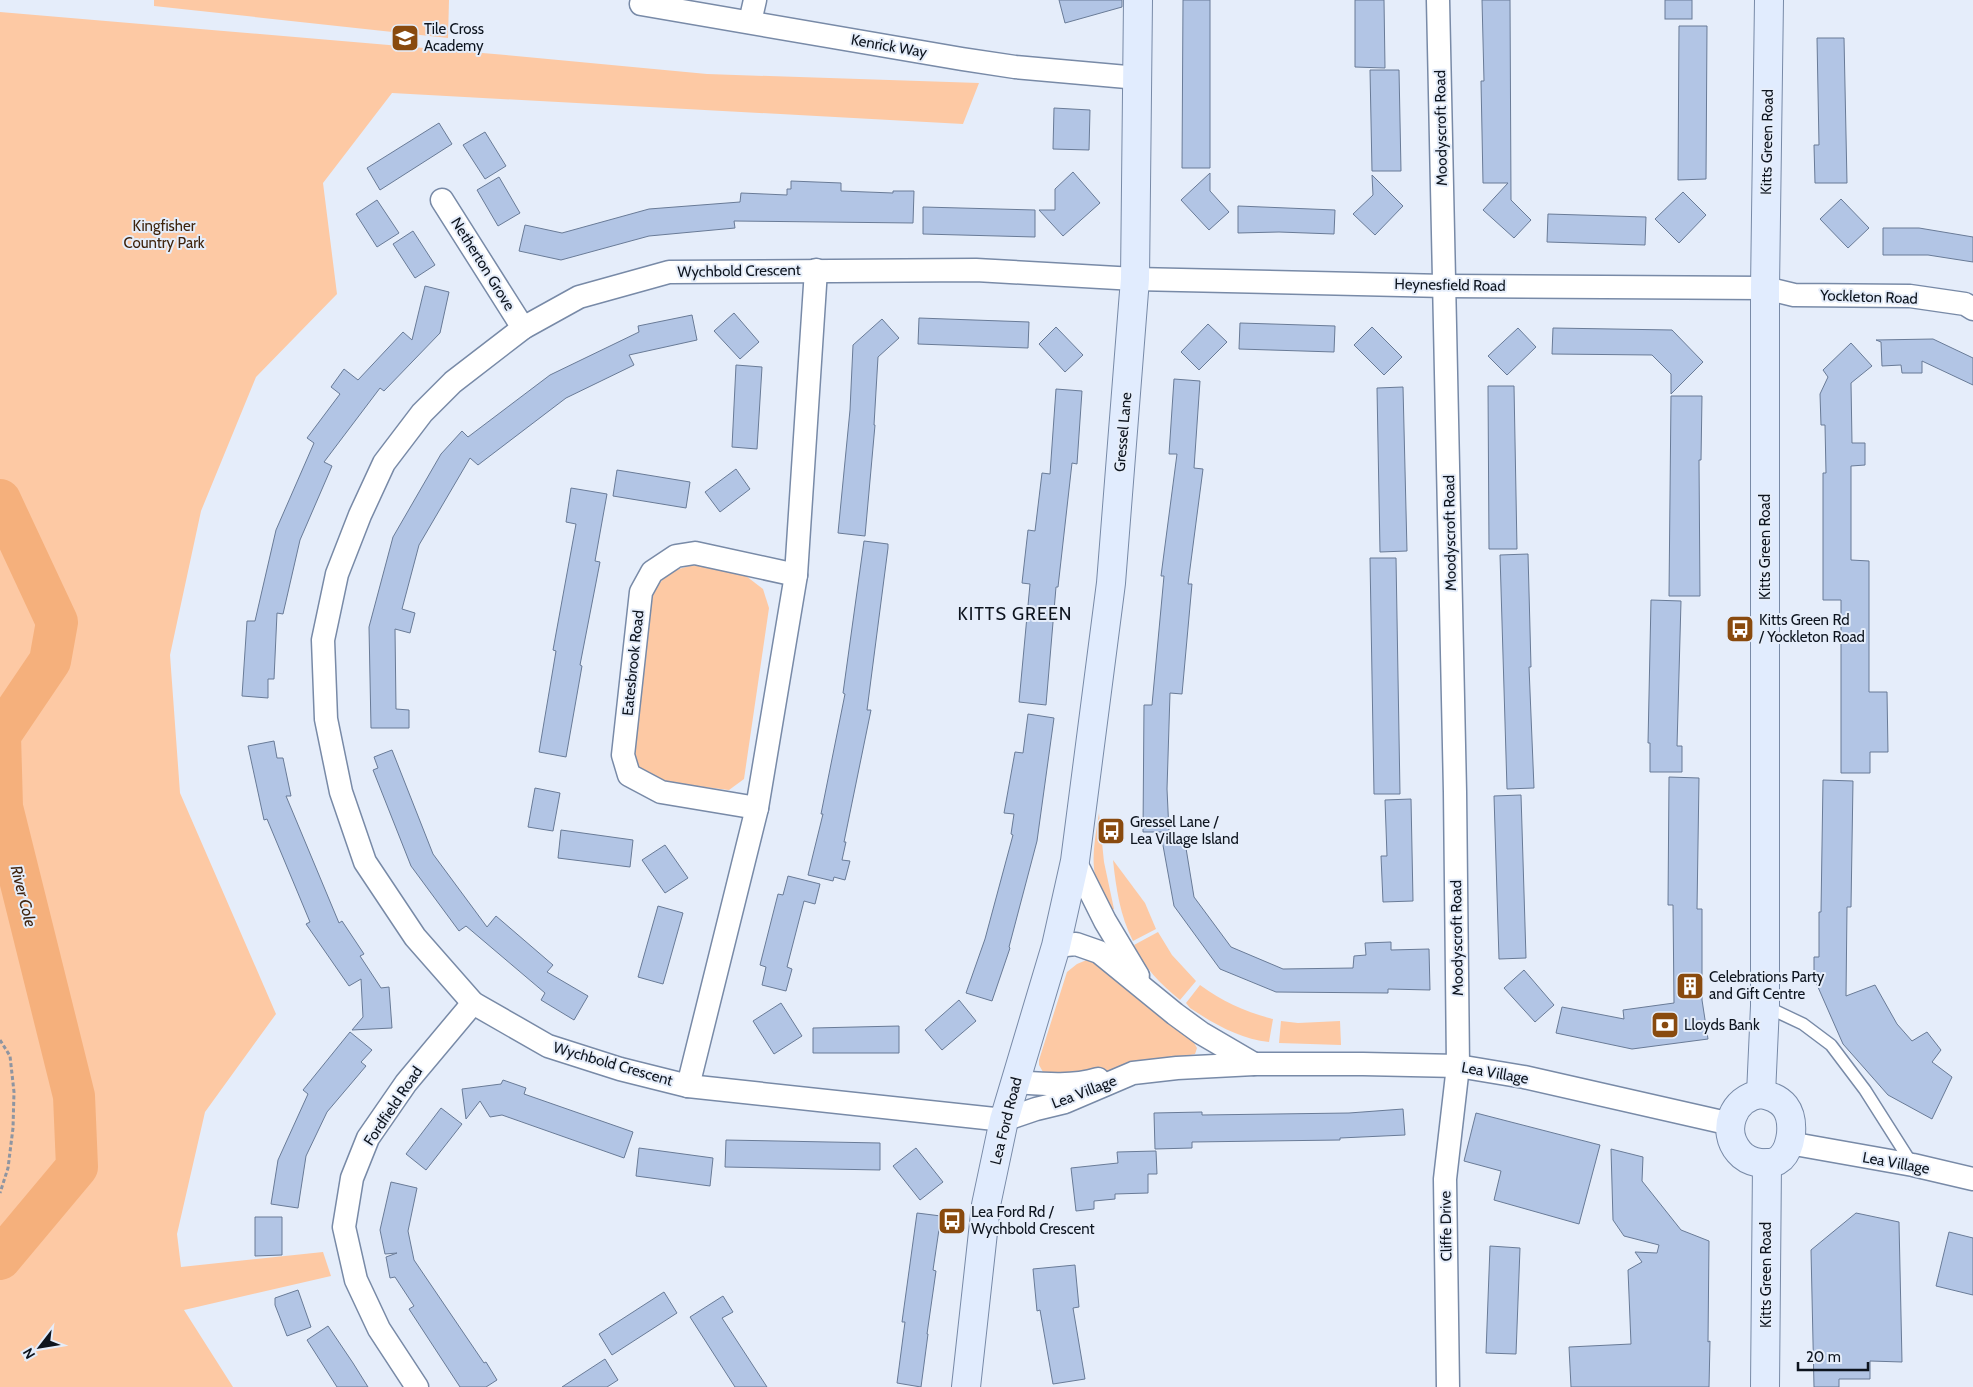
<svg xmlns="http://www.w3.org/2000/svg" width="1973" height="1387" font-family="Cabin,sans-serif">
  <rect width="100%" height="100%" fill="#e5edfa"/>
  <g fill="#fdc9a4">
    <polygon points="154,0 449,0 448,38 154,6"/>
    <polygon points="0,12 506,55 707,74 979,83 963,124 392,93 323,183 337,294 256,377 201,511 170,655 180,793 276,1014 205,1112 177,1234 181,1267 323,1252 331,1276 184,1310 233,1387 0,1387"/>
    <path d="M696 565 746 576 763 589 769 608 744 779 729 790 655 781 641 771 634 757 630 742 651 595C664 575 672 569 696 565Z"/>
    <path d="M1099 813 1104 862 1114 909 1108 913C1089 872 1092 857 1099 813Z"/>
    <path d="M1113 860 1145 903 1156 929 1133 941C1120 916 1116 888 1113 860Z"/>
    <path d="M1158 932 1172 955 1196 981 1180 1000C1161 984 1144 968 1134 945Z"/>
    <polygon points="1089,959 1097,960 1178,1031 1193,1041 1197,1048 1195,1054 1088,1076 1050,1076 1043,1072 1039,1065 1039,1060 1067,972 1077,964"/>
    <path d="M1200 985C1223 1002 1246 1012 1273 1019L1269 1042C1240 1039 1214 1024 1190 1008L1186 1003Z"/>
    <polygon points="1281,1021 1298,1023 1340,1021 1341,1045 1279,1043"/>
  </g>
  <g fill="none" stroke-linecap="round" stroke-linejoin="round">
    <polyline stroke="#f5b07c" stroke-width="42" points="0,500 57,622 50,661 0,735 2,807 74,1096 77,1167 0,1259"/>
  </g>
  <g fill="#b2c5e5" stroke="#697b97">
    <polygon points="1059,0 1122,0 1122,7 1065,23"/>
    <polygon points="1183,0 1210,0 1210,168 1182,168"/>
    <polygon points="1355,0 1384,0 1385,68 1355,67"/>
    <polygon points="1482,0 1510,0 1511,200 1531,220 1514,238 1483,210 1508,183 1483,183 1481,81 1484,81"/>
    <rect x="1665" y="0" width="27" height="19"/>
    <polygon points="1679,26 1707,26 1706,179 1678,180"/>
    <polygon points="1817,38 1844,38 1847,183 1815,183 1814,145 1819,145"/>
    <polygon points="1370,70 1399,70 1401,171 1372,171"/>
    <polygon points="1054,108 1090,110 1089,150 1053,149"/>
    <polygon points="439,123 452,144 380,190 367,168"/>
    <polygon points="485,132 506,166 485,179 463,145"/>
    <polygon points="1073,172 1100,203 1063,236 1039,210 1055,210 1055,189"/>
    <polygon points="1210,173 1210,191 1229,212 1209,230 1181,200"/>
    <polygon points="1372,175 1403,206 1375,235 1353,214 1373,195"/>
    <polygon points="499,177 520,213 498,226 477,190"/>
    <polygon points="791,181 841,183 841,191 893,193 893,191 914,191 913,223 734,221 735,228 649,236 561,260 519,251 525,225 562,233 649,209 740,202 741,193 787,195 787,189 791,189"/>
    <polygon points="1683,192 1706,215 1679,243 1655,219"/>
    <polygon points="1841,199 1869,228 1848,248 1820,219"/>
    <polygon points="377,200 399,233 377,247 356,214"/>
    <polygon points="1238,206 1335,210 1334,234 1279,232 1238,233"/>
    <polygon points="923,207 1035,210 1035,237 923,234"/>
    <polygon points="1548,214 1646,217 1645,245 1547,242"/>
    <polygon points="1883,228 1919,228 1973,237 1973,262 1928,255 1883,255"/>
    <polygon points="413,231 435,265 415,278 393,244"/>
    <polygon points="425,286 449,292 440,333 384,391 380,388 324,462 332,466 300,540 283,614 277,613 274,679 268,679 268,698 242,696 247,621 255,621 276,530 314,443 307,438 340,394 331,387 344,369 358,380 403,332 412,340"/>
    <polygon points="734,313 759,342 740,359 714,331"/>
    <polygon points="692,315 697,340 629,355 634,365 566,398 478,465 470,458 419,545 402,609 415,613 410,633 395,629 396,709 409,710 409,728 371,728 369,627 393,537 441,454 462,431 468,437 550,375 639,332 638,326"/>
    <polygon points="919,318 1029,322 1028,348 918,344"/>
    <polygon points="882,319 899,338 878,357 874,425 875,425 865,536 838,533 850,410 853,345"/>
    <polygon points="1240,323 1335,326 1334,352 1239,349"/>
    <polygon points="1208,324 1227,342 1199,370 1181,352"/>
    <polygon points="1056,327 1083,355 1065,372 1039,344"/>
    <polygon points="1372,327 1402,357 1384,375 1354,345"/>
    <polygon points="1518,328 1536,347 1507,375 1488,356"/>
    <polygon points="1553,328 1672,330 1703,362 1671,394 1671,374 1652,355 1552,354"/>
    <polygon points="1933,339 1973,358 1973,385 1922,361 1922,373 1902,373 1901,365 1882,366 1881,342 1876,340"/>
    <polygon points="1851,343 1872,366 1851,383 1852,443 1865,443 1865,465 1851,466 1851,560 1869,561 1869,692 1887,692 1888,752 1870,752 1870,773 1841,773 1841,600 1823,600 1823,473 1826,473 1825,425 1821,425 1820,394 1828,377 1823,370"/>
    <polygon points="736,365 762,367 757,449 732,447"/>
    <polygon points="1174,379 1200,381 1194,468 1203,469 1188,584 1192,584 1182,694 1170,693 1167,789 1169,832 1143,832 1144,705 1152,705 1164,576 1161,576 1177,454 1169,454"/>
    <polygon points="1488,386 1514,386 1517,549 1489,549"/>
    <polygon points="1403,387 1407,551 1380,552 1377,388"/>
    <polygon points="1056,389 1082,391 1077,464 1072,463 1058,587 1056,587 1046,705 1019,702 1030,584 1022,583 1028,530 1035,531 1042,473 1050,474"/>
    <polygon points="1671,396 1702,396 1701,460 1699,460 1700,596 1669,596"/>
    <polygon points="736,469 750,489 720,512 705,492"/>
    <polygon points="617,470 690,482 686,508 613,496"/>
    <polygon points="571,488 607,494 595,561 600,562 580,665 582,666 566,757 539,752 556,651 553,650 576,524 566,522"/>
    <polygon points="864,541 888,544 888,548 867,710 871,710 844,842 846,842 842,860 850,861 845,880 834,877 833,881 808,875 823,814 821,814 845,694 843,693"/>
    <polygon points="1528,554 1531,667 1529,667 1534,788 1507,789 1500,555"/>
    <polygon points="1370,558 1396,558 1400,794 1374,794"/>
    <polygon points="1651,600 1681,601 1677,746 1682,746 1682,772 1650,772 1650,743 1648,743"/>
    <polygon points="1028,714 1054,718 1037,841 1009,947 1010,948 992,1001 966,993 985,939 1013,835 1011,834 1014,814 1004,813 1015,752 1023,753"/>
    <polygon points="274,741 277,758 283,758 291,796 286,796 339,923 342,921 364,954 360,956 381,988 389,987 392,1028 352,1030 363,1017 361,979 349,986 306,924 310,922 267,819 264,820 248,746"/>
    <polygon points="392,750 433,854 487,927 496,916 553,965 547,972 588,996 574,1020 541,1000 545,993 466,926 459,931 411,866 373,770 378,768 374,757"/>
    <polygon points="1669,777 1699,778 1697,909 1702,909 1702,1000 1708,1039 1632,1049 1556,1033 1562,1007 1624,1019 1623,1010 1674,1003 1673,905 1668,905"/>
    <polygon points="1823,780 1853,781 1851,907 1847,907 1846,996 1875,985 1897,1024 1912,1041 1927,1032 1941,1050 1932,1062 1952,1077 1932,1119 1888,1095 1843,1044 1814,978 1814,957 1819,957 1819,912 1821,912"/>
    <polygon points="535,788 560,793 553,831 528,827"/>
    <polygon points="1521,795 1526,958 1499,959 1494,796"/>
    <polygon points="1411,799 1413,901 1383,902 1381,856 1387,856 1385,800"/>
    <polygon points="561,830 633,840 630,867 558,858"/>
    <polygon points="1184,836 1194,897 1231,947 1283,969 1353,968 1354,956 1366,955 1365,943 1391,942 1391,950 1429,949 1430,990 1388,989 1388,993 1276,992 1220,969 1174,906 1162,840"/>
    <polygon points="665,845 688,878 665,893 642,860"/>
    <polygon points="788,876 820,884 815,904 804,901 787,967 792,969 786,991 762,985 766,967 760,965 778,894 783,895"/>
    <polygon points="658,906 683,913 663,984 638,977"/>
    <polygon points="1524,970 1554,1005 1535,1022 1504,988"/>
    <polygon points="959,1000 976,1021 942,1050 925,1030"/>
    <polygon points="781,1003 802,1036 774,1054 753,1021"/>
    <polygon points="899,1026 899,1053 813,1053 813,1028"/>
    <polygon points="350,1032 372,1050 361,1062 366,1066 327,1112 306,1156 298,1208 271,1204 278,1160 308,1094 303,1090"/>
    <polygon points="503,1080 526,1088 524,1094 633,1132 624,1158 502,1115 490,1117 480,1101 466,1119 462,1089 501,1084"/>
    <polygon points="441,1108 462,1124 426,1170 406,1154"/>
    <polygon points="1403,1109 1405,1135 1340,1138 1340,1140 1192,1142 1192,1148 1155,1149 1154,1113 1202,1112 1202,1115 1349,1113"/>
    <polygon points="1476,1113 1600,1145 1579,1224 1494,1200 1501,1171 1464,1161"/>
    <polygon points="726,1140 880,1143 880,1170 725,1167"/>
    <polygon points="639,1148 713,1158 710,1186 636,1176"/>
    <polygon points="916,1148 943,1182 920,1200 893,1166"/>
    <polygon points="1611,1149 1643,1157 1642,1181 1681,1230 1709,1241 1708,1342 1710,1341 1709,1387 1571,1387 1569,1347 1631,1344 1628,1270 1642,1262 1635,1252 1657,1253 1659,1245 1624,1236 1613,1220"/>
    <polygon points="1156,1151 1157,1174 1148,1174 1148,1193 1115,1194 1115,1199 1094,1201 1094,1209 1076,1211 1071,1168 1118,1163 1117,1152"/>
    <polygon points="391,1182 417,1188 408,1231 414,1260 484,1363 486,1362 497,1380 486,1387 460,1387 409,1309 414,1306 395,1277 390,1278 386,1257 397,1253 385,1254 380,1230"/>
    <polygon points="917,1213 941,1216 933,1270 936,1271 927,1334 928,1334 921,1387 897,1383 905,1322 902,1322"/>
    <polygon points="1856,1213 1899,1222 1902,1362 1870,1361 1870,1379 1839,1379 1839,1387 1814,1387 1811,1250"/>
    <polygon points="255,1217 282,1217 282,1255 255,1256"/>
    <polygon points="1949,1232 1973,1238 1973,1295 1936,1286"/>
    <polygon points="1490,1246 1520,1248 1516,1354 1486,1353"/>
    <polygon points="1075,1265 1079,1307 1073,1308 1085,1379 1053,1384 1040,1310 1037,1311 1033,1269"/>
    <polygon points="298,1290 311,1327 287,1336 275,1305 275,1298"/>
    <polygon points="664,1292 677,1313 612,1355 599,1334"/>
    <polygon points="723,1296 733,1312 722,1318 767,1387 735,1387 690,1317"/>
    <polygon points="328,1326 353,1363 368,1387 337,1387 307,1340"/>
    <polygon points="605,1359 618,1380 607,1387 562,1387"/>
  </g>
  <g fill="none" stroke-linecap="round" stroke-linejoin="round">
    <defs>
      <polyline id="lane" points="1765,1006 1803,1024 1831,1045 1865,1090 1912,1164"/>
      <g id="street">
        <polyline points="1438,0 1455,792 1458,1066 1445,1179 1448,1387"/>
        <polyline points="641,4 962,59 1015,67 1138,78"/>
        <polyline points="750,22 755,0"/>
        <polyline points="442,200 523,328"/>
        <polyline points="757,808 661,792 629,775 623,755 641,592 652,572 676,556 695,553 796,575"/>
        <polyline points="1075,861 1105,921 1138,976"/>
        <polyline points="1056,946 1076,944 1099,952 1175,1014 1201,1033 1254,1064"/>
        <path d="M1015 1082C1043 1084 1071 1087 1098 1079"/>
        <polyline points="688,1086 757,808 796,575 816,270"/>
        <polyline points="1731,1124 1524,1077 1458,1066 1363,1064 1254,1064 1177,1068 1133,1073 1065,1102 1036,1109 1004,1120 688,1086 620,1069 548,1046 473,1003 415,937 365,862 341,792 326,719 323,640 337,574 360,515 384,463 422,413 453,382 523,328 579,297 669,272 976,270 1135,279 1445,286 1765,288 1794,295 1910,296 1965,304 1973,309"/>
        <polyline points="1789,1143 1913,1165 1973,1179"/>
        <polyline points="417,1387 379,1329 356,1280 344,1227 352,1178 368,1138 406,1083 473,1003"/>
      </g>
      <g id="secondary">
        <polyline points="1761,1094 1765,1006 1765,288 1769,0"/>
        <path d="M1761 1094C1783 1098 1793 1110 1791 1134 1790 1142 1787 1152 1781 1158 1770 1168 1748 1163 1739 1152 1721 1131 1732 1098 1761 1094Z"/>
        <polyline points="966,1387 986,1205 1004,1120 1056,946 1075,861 1111,583 1135,279 1138,0"/>
        <polyline points="1765,1387 1767,1163"/>
      </g>
    </defs>
    <use href="#lane" stroke="#788aa7" stroke-width="14"/>
    <use href="#street" stroke="#788aa7" stroke-width="25"/>
    <use href="#secondary" stroke="#788aa7" stroke-width="30"/>
    <polyline stroke="#8e95a1" stroke-width="3" stroke-dasharray="4 2.5" stroke-linecap="butt" points="0,1040 10,1056 14,1092 13,1128 8,1168 0,1193"/>
    <use href="#lane" stroke="#fff" stroke-width="11"/>
    <use href="#street" stroke="#fff" stroke-width="22"/>
    <use href="#secondary" stroke="#e1ecfe" stroke-width="28"/>
  </g>
  <defs>
    <symbol id="school-square" viewBox="-11 -11 22 22"><rect x="-9" y="-9" width="18" height="18" rx="4" fill="#894a0e" stroke="#e5edfa"/><path d="M0-5L7-2L0 1L-7-2ZM-4 1L0 2.5L4 1V4Q0 6-4 4Z" fill="#fff"/></symbol>
    <symbol id="bus-square" viewBox="-11 -11 22 22"><rect x="-9" y="-9" width="18" height="18" rx="4" fill="#894a0e" stroke="#e5edfa"/><path d="M-5-6H5V4H4V6H2V4H-2V6H-4V4H-5ZM-3.5-4V0h7V-4ZM-3.5 1.2v1.5H-2V1.2ZM2 1.2v1.5H3.5V1.2Z" fill="#fff"/></symbol>
    <symbol id="building-square" viewBox="-11 -11 22 22"><rect x="-9" y="-9" width="18" height="18" rx="4" fill="#894a0e" stroke="#e5edfa"/><path d="M-4-6H4V6H1V3H-1V6H-4ZM-2.5-4.3h1.7v1.8h-1.7ZM.8-4.3h1.7v1.8H.8ZM-2.5-1h1.7V.8h-1.7ZM.8-1h1.7V.8H.8Z" fill="#fff"/></symbol>
    <symbol id="bank-square" viewBox="-11 -11 22 22"><rect x="-9" y="-9" width="18" height="18" rx="4" fill="#894a0e" stroke="#e5edfa"/><path d="M-6-4H6V4H-6ZM0-2.3a2.3 2.3 0 1 0 0 4.6a2.3 2.3 0 1 0 0-4.6Z" fill="#fff"/></symbol>
  </defs>
  <g fill-rule="evenodd">
    <use href="#school-square" x="389" y="22" width="32" height="32"/>
    <use href="#bus-square" x="1724" y="613" width="32" height="32"/>
    <use href="#bus-square" x="1095" y="815" width="32" height="32"/>
    <use href="#building-square" x="1674" y="970" width="32" height="32"/>
    <use href="#bank-square" x="1649" y="1009" width="32" height="32"/>
    <use href="#bus-square" x="936" y="1205" width="32" height="32"/>
  </g>
  <g text-anchor="middle" stroke-width="4" stroke-linejoin="round" paint-order="stroke">
    <g font-size="15" fill="#0d141e" stroke="#e5edfa" text-anchor="start">
      <text x="424" y="34">Tile Cross<tspan x="424" dy="17">Academy</tspan></text>
      <text x="1759" y="625">Kitts Green Rd<tspan x="1759" dy="17">/ Yockleton Road</tspan></text>
      <text x="1130" y="827">Gressel Lane /<tspan x="1130" dy="17">Lea Village Island</tspan></text>
      <text x="1709" y="982">Celebrations Party<tspan x="1709" dy="17">and Gift Centre</tspan></text>
      <text x="1684" y="1030">Lloyds Bank</text>
      <text x="971" y="1217">Lea Ford Rd /<tspan x="971" dy="17">Wychbold Crescent</tspan></text>
    </g>
    <g font-size="15" fill="#0d141e" stroke="#e5edfa">
      <text transform="translate(889 46) rotate(10)" y="5">Kenrick Way</text>
      <text transform="translate(1441 128) rotate(-91)" y="5">Moodyscroft Road</text>
      <text transform="translate(1767 142) rotate(-89)" y="5">Kitts Green Road</text>
      <text transform="translate(483 264) rotate(58)" y="5">Netherton Grove</text>
      <text transform="translate(739 271) rotate(-1)" y="5">Wychbold Crescent</text>
      <text transform="translate(1450 285) rotate(1)" y="5">Heynesfield Road</text>
      <text transform="translate(1869 297) rotate(2)" y="5">Yockleton Road</text>
      <text transform="translate(1123 432) rotate(-85)" y="5">Gressel Lane</text>
      <text transform="translate(1450 533) rotate(-91)" y="5">Moodyscroft Road</text>
      <text transform="translate(1765 547) rotate(-90)" y="5">Kitts Green Road</text>
      <text transform="translate(633 663) rotate(-84)" y="5">Eatesbrook Road</text>
      <text transform="translate(1457 938) rotate(-91)" y="5">Moodyscroft Road</text>
      <text transform="translate(613 1064) rotate(16)" y="5">Wychbold Crescent</text>
      <text transform="translate(1495 1073) rotate(10)" y="5">Lea Village</text>
      <text transform="translate(1084 1092) rotate(-21)" y="5">Lea Village</text>
      <text transform="translate(393 1106) rotate(-56)" y="5">Fordfield Road</text>
      <text transform="translate(1006 1121) rotate(-76)" y="5">Lea Ford Road</text>
      <text transform="translate(1896 1163) rotate(10)" y="5">Lea Village</text>
      <text transform="translate(1446 1226) rotate(-91)" y="5">Cliffe Drive</text>
      <text transform="translate(1766 1275) rotate(-90)" y="5">Kitts Green Road</text>
    </g>
    <g font-size="15" fill="#3e230c" stroke="#e5edfa">
      <text x="164" y="231">Kingfisher<tspan x="164" dy="17">Country Park</tspan></text>
    </g>
    <g font-size="16" font-style="italic" fill="#40240e" stroke="#e5edfa">
      <text transform="translate(24 896) rotate(76)" y="6">River Cole</text>
    </g>
    <g font-size="18" letter-spacing="1" fill="#0d141e" stroke="#e5edfa">
      <text x="1015" y="620">KITTS GREEN</text>
    </g>
  </g>
  <g transform="translate(40 1347) rotate(239)" stroke="#e5edfa" stroke-width="4" paint-order="stroke">
  <path d="M0-4L9 19L0 12L-9 19Z" fill="#0d141e"/>
  <text y="-8" font-size="14" font-weight="bold" text-anchor="middle" fill="#0d141e">N</text>
  </g>
  <path d="M1798 1362v8h70v-8" fill="none" stroke="#0d141e" stroke-width="2.5"/>
  <text x="1806" y="1362" font-size="15" fill="#0d141e" stroke="#e5edfa" stroke-width="4" paint-order="stroke">20 m</text>
</svg>
